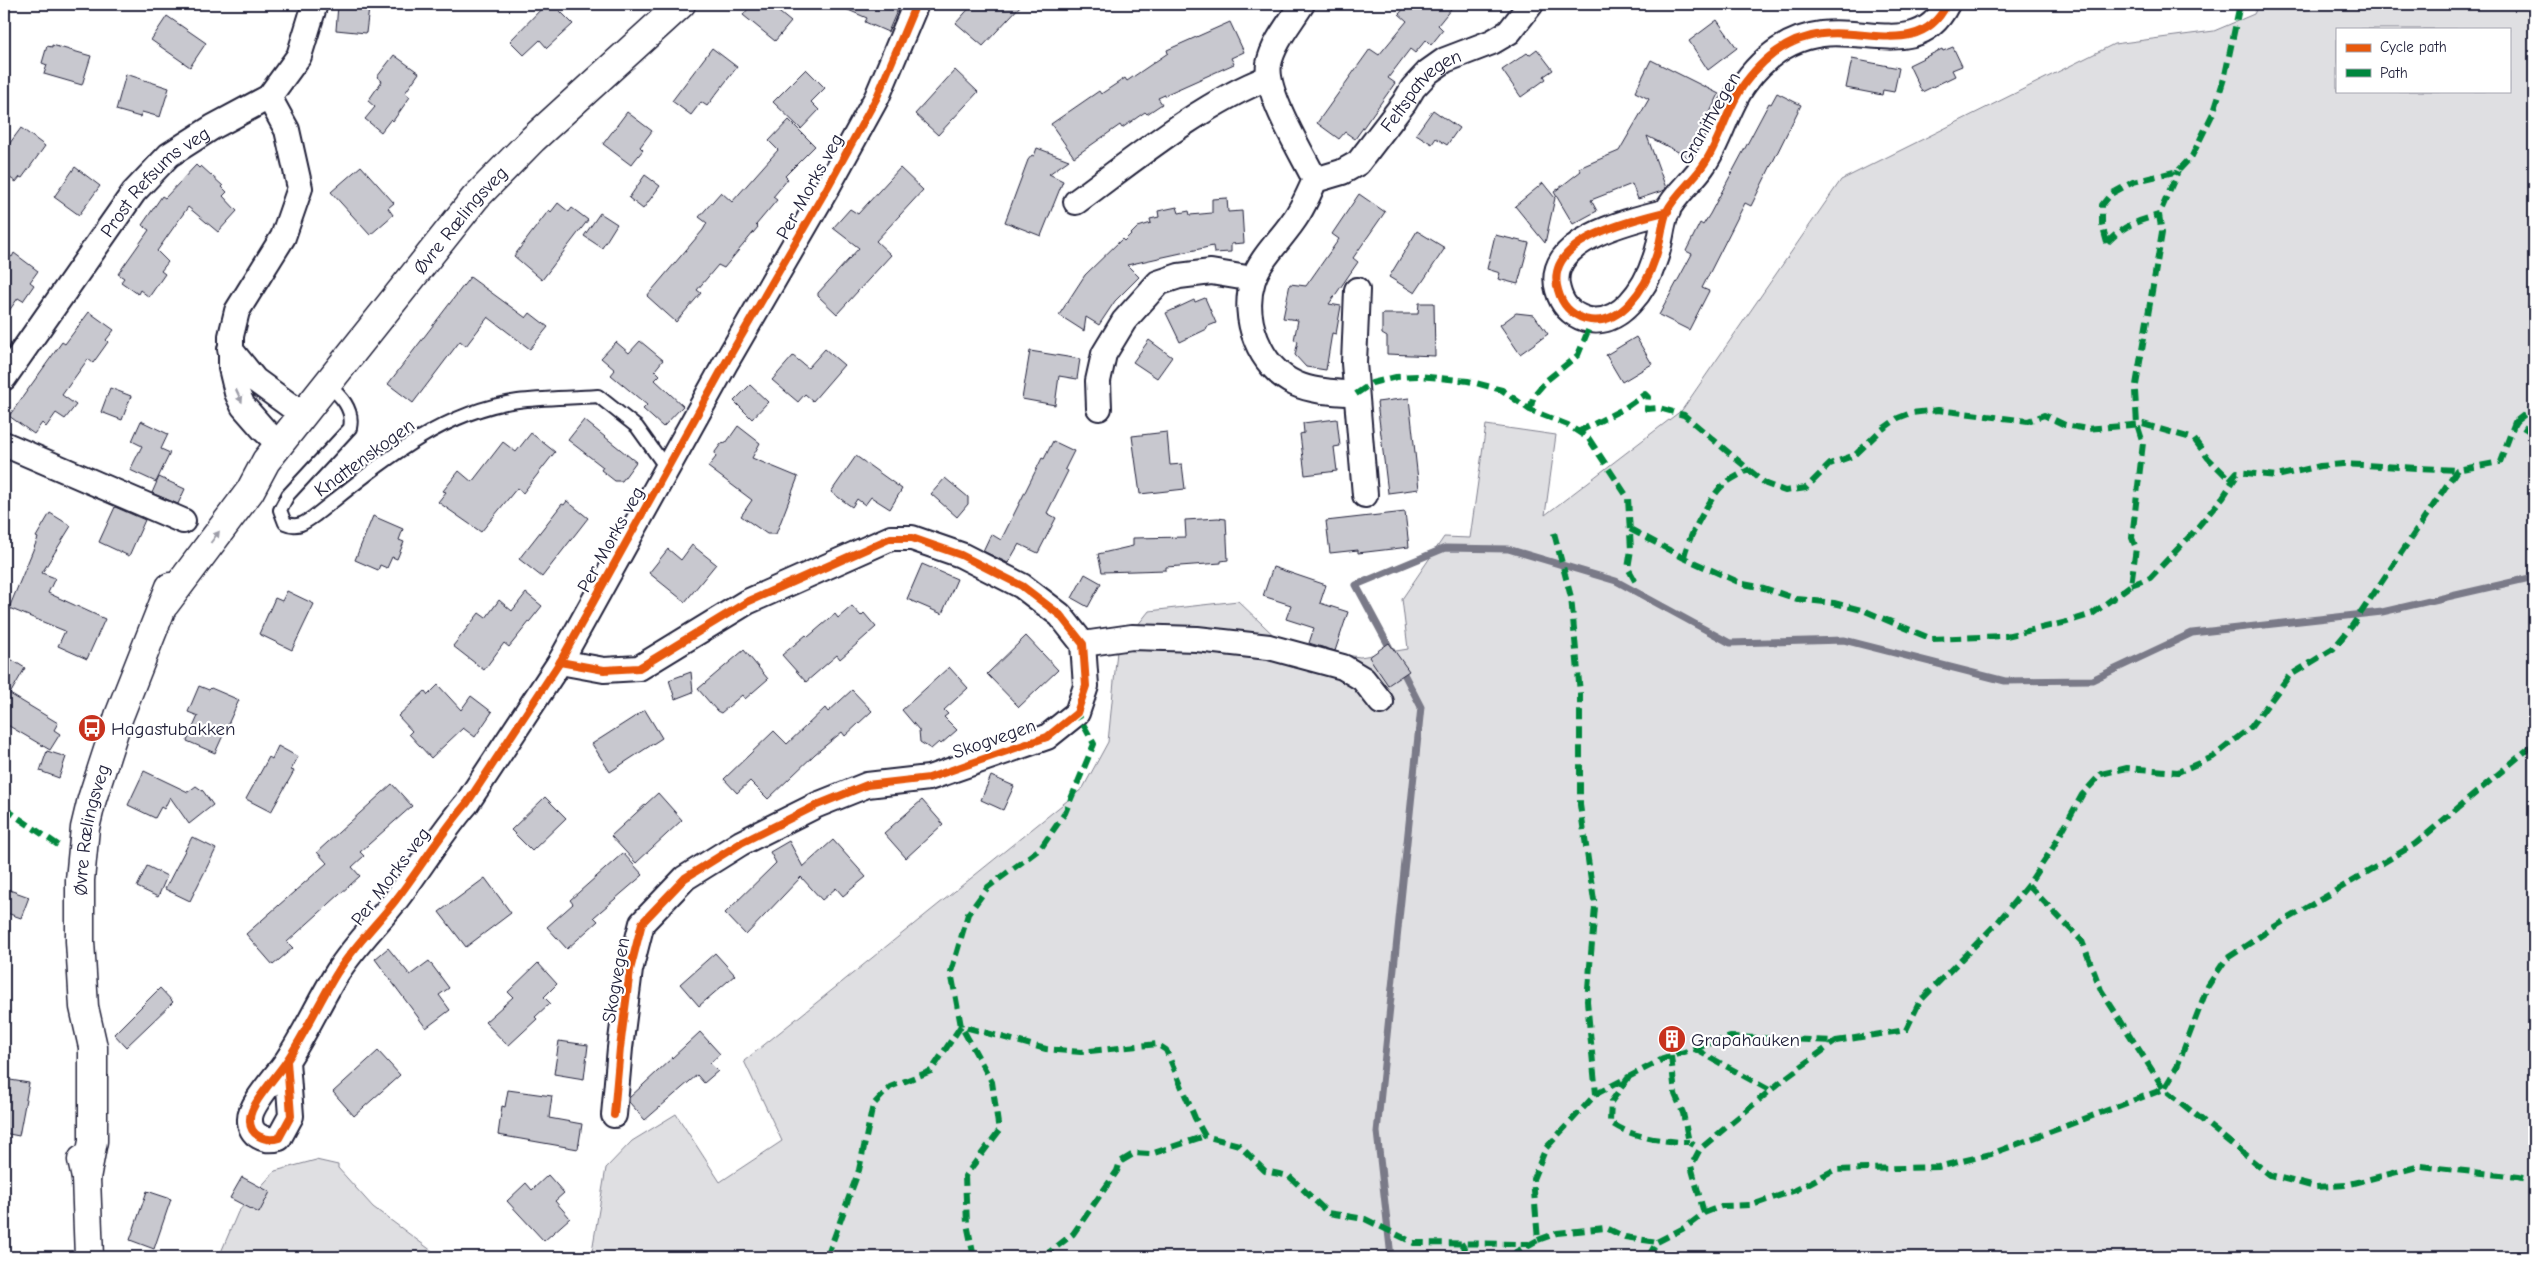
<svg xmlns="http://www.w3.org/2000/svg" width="2538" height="1261" font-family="'Comic Neue',sans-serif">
  <rect width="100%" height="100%" fill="#fff"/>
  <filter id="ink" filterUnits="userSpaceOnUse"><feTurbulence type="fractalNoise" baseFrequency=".02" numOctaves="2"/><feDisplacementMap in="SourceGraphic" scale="10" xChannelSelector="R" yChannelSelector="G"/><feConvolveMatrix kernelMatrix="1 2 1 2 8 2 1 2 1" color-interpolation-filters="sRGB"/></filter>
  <g filter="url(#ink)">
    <g fill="#dfdfe2" stroke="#80808e" fill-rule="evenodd">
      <path d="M2259 4H2534V1257H591L606 1168 632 1141 676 1114 720 1182 782 1141 744 1061 1083 788 1108 742 1117 651 1149 611 1238 601 1286 647 1360 657 1408 649 1402 599 1444 537 1470 538 1486 425 1556 435 1545 515 1682 410 1841 180 2114 44 2214 31 2254 14ZM2337 29H2509V91H2337Z"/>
      <polygon points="316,1160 338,1165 338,1168 373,1207 440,1257 219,1257 238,1212 275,1171"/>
    </g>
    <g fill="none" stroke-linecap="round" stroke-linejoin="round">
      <g stroke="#7a7a88" stroke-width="7">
        <polyline points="1392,652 1356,585 1445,548 1508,549 1616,581 1730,643 1844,640 2005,681 2092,680 2192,633 2382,612 2534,577"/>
        <polyline points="1391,1257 1377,1132 1421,707 1400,666"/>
      </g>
    </g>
    <g fill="#c8c8cf" stroke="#22223b">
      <polygon points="546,4 553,4 573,24 547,48 540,40 524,55 510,41"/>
      <polygon points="752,4 769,4 791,22 775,41 743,15"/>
      <polygon points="834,4 900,4 888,32 865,22 867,18"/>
      <polygon points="973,4 1022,4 983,46 956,23"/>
      <polygon points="1408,4 1455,4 1438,25 1443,30 1431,45 1426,40 1415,53 1410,49 1388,78 1395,83 1355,139 1345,132 1339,139 1317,123 1370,49 1379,55 1407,21 1399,14"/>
      <polygon points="338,5 369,8 366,33 336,30"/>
      <polygon points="167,16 206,43 190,67 151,40"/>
      <polygon points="1717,20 1737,48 1708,70 1689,41"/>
      <polygon points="1230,22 1244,52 1231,58 1234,64 1158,98 1162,104 1147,114 1145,112 1122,128 1120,125 1074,157 1051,124 1099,91 1101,94 1125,78 1127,81 1168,53 1167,50"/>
      <polygon points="52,45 91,56 82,85 44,74 47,65 42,63 47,46 52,47"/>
      <polygon points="1953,47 1962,66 1952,70 1955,76 1922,92 1909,65 1942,49 1943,51"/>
      <polygon points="712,48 737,67 707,106 701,102 691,115 672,101"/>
      <polygon points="1537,49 1553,70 1544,76 1546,79 1521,97 1502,70 1527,53 1529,55"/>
      <polygon points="394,55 419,73 405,93 410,97 393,121 391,119 381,132 365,119 375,107 368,101 382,81 377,77"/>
      <polygon points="1852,59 1899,68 1894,92 1883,90 1882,95 1846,88"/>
      <polygon points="1651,60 1719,94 1688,157 1647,136 1666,188 1665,190 1638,199 1632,184 1591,200 1597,211 1573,224 1554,192 1581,171 1579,168 1619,151 1649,99 1635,92"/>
      <polygon points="806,69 825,88 811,102 819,110 801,129 773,102"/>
      <polygon points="955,70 978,92 938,135 915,114"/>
      <polygon points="126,74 169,88 160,117 142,112 140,117 116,110"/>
      <polygon points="1777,93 1801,105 1751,206 1745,203 1702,288 1709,291 1689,330 1659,315 1692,254 1686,251 1700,223 1703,225 1710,214 1769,103 1771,104"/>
      <polygon points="1433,110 1459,128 1447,145 1436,138 1432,144 1416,134"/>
      <polygon points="627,112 652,131 640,147 643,150 631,165 603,144"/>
      <polygon points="789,120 815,146 785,176 788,179 773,197 777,200 756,225 758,227 724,268 718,265 697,290 701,293 676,322 647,296 703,230 707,223 699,217 721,192 732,202 778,150 769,141"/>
      <polygon points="21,128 45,146 22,178 20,177 16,182 4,174 4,151"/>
      <polygon points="1037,148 1069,160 1049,174 1063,181 1041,236 1005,222 1028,160 1032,155 1034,156"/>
      <polygon points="196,165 199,168 201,166 223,186 222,187 227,192 223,196 237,211 218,232 188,207 157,251 168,262 161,271 165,274 149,297 140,290 138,294 121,282 124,278 118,274 149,230 142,225 162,196 165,198"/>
      <polygon points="361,166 394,203 388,208 393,215 370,235 331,192"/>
      <polygon points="75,167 100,186 79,215 54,197"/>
      <polygon points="900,168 923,190 876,241 891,255 837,314 818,296 818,293 859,248 833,228 850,209 858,214"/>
      <polygon points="645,175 660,186 643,209 629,198"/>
      <polygon points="1543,183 1555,198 1545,243 1515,206"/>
      <polygon points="1359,194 1385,212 1353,258 1358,262 1329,304 1341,306 1336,334 1332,333 1326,370 1306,367 1295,355 1298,341 1294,340 1298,320 1283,318 1290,284 1306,286 1339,239 1332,234"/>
      <polygon points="1227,198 1228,212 1242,211 1244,243 1231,244 1231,252 1214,253 1213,246 1127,265 1139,277 1115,301 1099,325 1086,317 1084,331 1059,315 1085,275 1122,239 1124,241 1138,227 1151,223 1150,219 1159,217 1158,211 1177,207 1179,213 1189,211 1190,215 1212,213 1212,199"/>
      <polygon points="558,203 569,212 572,208 588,220 542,280 514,256 549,210 551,212"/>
      <polygon points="600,213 617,224 602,248 584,236"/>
      <polygon points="1417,231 1445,248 1415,293 1389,277"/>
      <polygon points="1495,235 1529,243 1518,284 1498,279 1500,273 1487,269"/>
      <polygon points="4,252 12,257 14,253 38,271 30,282 34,285 23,301 18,298 4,318"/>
      <polygon points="470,277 526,318 530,313 548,327 530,349 488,317 466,346 460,341 413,403 388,384"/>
      <polygon points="1205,298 1216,323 1206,327 1207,329 1180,342 1166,313 1194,300 1195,302"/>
      <polygon points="1419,303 1434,303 1435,356 1387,354 1387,337 1382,334 1382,314 1418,314"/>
      <polygon points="89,312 114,330 106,340 108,342 93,363 88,359 62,395 76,405 65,419 56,413 46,427 42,423 34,434 9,416 62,342 65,344"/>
      <polygon points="1516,313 1534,315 1548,334 1520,354 1500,325"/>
      <polygon points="1636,337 1652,364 1622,382 1606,355"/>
      <polygon points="1149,340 1172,357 1157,378 1133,362"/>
      <polygon points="640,341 663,360 655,370 660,375 655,380 683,406 663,427 643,409 647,405 611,375 615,370 601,358 616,342 629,353"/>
      <polygon points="825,349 844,365 813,401 805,394 798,402 772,380 793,356 808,368"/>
      <polygon points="1030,351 1080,359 1077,379 1059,376 1055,405 1022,399"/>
      <polygon points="750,385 768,402 752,419 734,401"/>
      <polygon points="110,388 131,396 122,420 101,412"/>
      <polygon points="1409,398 1419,489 1388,493 1377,402"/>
      <polygon points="1337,419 1340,446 1334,447 1337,471 1305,475 1300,434 1304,433 1303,423"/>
      <polygon points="584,420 636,462 622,481 615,481 601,470 603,467 568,440"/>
      <polygon points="141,421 168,434 161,449 170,453 156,482 130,470 142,446 132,441"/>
      <polygon points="738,426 760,443 752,458 798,477 776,534 767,534 741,516 752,500 708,467 716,457 715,452 721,444 726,443"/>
      <polygon points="1167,432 1170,465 1182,464 1185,489 1140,494 1132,436"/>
      <polygon points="531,433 555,452 523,493 517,488 481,532 438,502 446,492 443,491 459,471 472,482 503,442 516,452"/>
      <polygon points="1053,441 1074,451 1065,469 1068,471 1047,513 1056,518 1038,553 1019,544 1008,563 983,551 991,534 1001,540 1042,458 1044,459"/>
      <polygon points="856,456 902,489 890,509 871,497 865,505 857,499 852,507 831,492"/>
      <polygon points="159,477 185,489 178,504 152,493"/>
      <polygon points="945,478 968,497 968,504 957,517 931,494"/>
      <polygon points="567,501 588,518 542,577 519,559 562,504 564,505"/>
      <polygon points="115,507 145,520 129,556 99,542"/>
      <polygon points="1405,512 1409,547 1358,553 1358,550 1330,553 1326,521"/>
      <polygon points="50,513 71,526 42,573 55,578 48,593 105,619 87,659 58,646 65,631 9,608 38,538 36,537"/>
      <polygon points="373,516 403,529 399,540 404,542 397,559 392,557 387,568 380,565 378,570 355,560"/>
      <polygon points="1218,518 1226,519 1228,560 1221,561 1221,563 1166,567 1166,570 1102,572 1098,554 1133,546 1133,538 1186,537 1185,520"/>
      <polygon points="692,545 716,564 685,602 649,573 668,549 681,560"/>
      <polygon points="922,564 957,579 942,614 907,599"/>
      <polygon points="1273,567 1326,585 1320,603 1348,612 1335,651 1309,643 1314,628 1286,619 1291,605 1263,596"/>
      <polygon points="1085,574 1101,583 1088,607 1072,598"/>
      <polygon points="287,591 314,604 292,650 259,634 275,598 282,601"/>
      <polygon points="526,593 542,606 509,647 504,643 484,670 453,646 479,613 486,618 499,600 512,611"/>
      <polygon points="852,606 861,616 864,613 876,627 840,659 837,655 806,682 782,655 806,635 808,637 835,614 838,618"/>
      <polygon points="1026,636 1058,670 1019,707 987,674"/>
      <polygon points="1389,643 1409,671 1388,685 1369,657"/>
      <polygon points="744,650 768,679 745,699 742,695 721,713 717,711 698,689"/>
      <polygon points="4,655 25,668 10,694 58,723 54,730 60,734 50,750 4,723"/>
      <polygon points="949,667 968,688 944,710 948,714 944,717 957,730 941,744 939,742 931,749 920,742 919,730 902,710"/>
      <polygon points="691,672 693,692 675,699 669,680"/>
      <polygon points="438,685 461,710 471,696 492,712 475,737 463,728 431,758 409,734 412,731 398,716 425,691 428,695"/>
      <polygon points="199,686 209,690 211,688 239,700 215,753 187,741 198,716 188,712"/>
      <polygon points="852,690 872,711 845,736 842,732 815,754 768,799 750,781 737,793 724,779 774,731 787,744 825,708 828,712"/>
      <polygon points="645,710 662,738 610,772 592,744"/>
      <polygon points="278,746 298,757 291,770 294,771 271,812 246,799 269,757 272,759"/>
      <polygon points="47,751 66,757 59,778 40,771"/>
      <polygon points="144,771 188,792 196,786 203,791 213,805 189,824 170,797 164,809 161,807 155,818 128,805"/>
      <polygon points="991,776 1014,786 1003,810 981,800"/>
      <polygon points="392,784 412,806 360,852 364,856 352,867 360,876 287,942 293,948 273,965 246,934 327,863 317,852"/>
      <polygon points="658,793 682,820 636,863 611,836"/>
      <polygon points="545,797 566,818 532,851 511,830"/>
      <polygon points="922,800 943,824 906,858 884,833"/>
      <polygon points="192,837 216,849 190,901 165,889"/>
      <polygon points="833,840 866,877 843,896 836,888 822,900 801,877 746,935 725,913 776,863 770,852 789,841 803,867"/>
      <polygon points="623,853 643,875 594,917 598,921 567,949 547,927 573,904 570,900"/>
      <polygon points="147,866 167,876 158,897 137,887"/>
      <polygon points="485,878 511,913 466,947 439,912"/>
      <polygon points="4,888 29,897 21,918 4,912"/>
      <polygon points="388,948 410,975 429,961 449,988 439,995 450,1010 426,1028 375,959"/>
      <polygon points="715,953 735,975 699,1006 680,984"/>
      <polygon points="538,963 557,984 544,997 550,1003 535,1017 537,1019 508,1046 485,1022 513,997 508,992"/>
      <polygon points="160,988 173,1002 126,1047 114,1034"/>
      <polygon points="700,1032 720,1054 710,1063 718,1071 704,1083 697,1075 645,1120 629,1102 629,1098"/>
      <polygon points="559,1041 588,1045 584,1079 554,1074"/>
      <polygon points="378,1051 400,1075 354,1116 333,1092"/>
      <polygon points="4,1079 29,1083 19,1136 4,1133"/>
      <polygon points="508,1090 552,1096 549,1118 582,1124 578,1149 498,1135 502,1106 505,1107"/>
      <polygon points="548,1175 564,1193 555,1201 570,1218 544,1241 507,1201 526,1183 532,1190"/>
      <polygon points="242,1177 270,1192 259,1213 230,1198"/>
      <polygon points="147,1191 171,1199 154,1249 130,1240"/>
    </g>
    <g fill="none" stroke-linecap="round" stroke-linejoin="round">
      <defs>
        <path id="service" d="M327 384C341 396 354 409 350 428L288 495 280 510 285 523C298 529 306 522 317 514 377 467 438 412 518 401 544 398 572 398 598 396L637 427 667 469"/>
        <g id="minor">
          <path d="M1302 4C1291 22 1273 43 1269 64 1264 92 1302 153 1315 180"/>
          <polyline points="269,97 287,130 300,188 283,237 237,311 231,336 231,368 237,393 243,406 264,430 280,445"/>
          <path d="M1076 202C1132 161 1204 102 1268 78"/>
          <path d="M1668 211C1633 220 1543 239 1558 290 1562 305 1570 314 1585 319 1620 329 1646 287 1655 259 1661 244 1661 226 1667 211 1675 194 1694 180 1704 164 1721 139 1727 107 1745 83 1764 57 1789 38 1822 34 1868 28 1921 57 1947 4"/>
          <polyline points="1357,290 1354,363 1365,495"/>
          <polyline points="230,349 255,380 303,415"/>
          <path id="s1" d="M4 378 134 192 169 155 213 127 269 97 299 56 315 4"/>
          <path id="s2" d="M1356 394C1337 392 1314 392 1296 384 1259 367 1241 318 1253 280 1261 256 1285 236 1298 214 1305 203 1310 191 1315 180L1342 172 1358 163 1404 103 1413 88 1428 72 1445 60 1492 42 1509 32 1531 4"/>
          <polyline points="1099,408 1098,381 1104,354 1124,321 1158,283 1179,276 1211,272 1253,279"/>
          <polyline points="4,444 183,521"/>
          <polyline points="1083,644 1132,637 1197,639 1269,647 1343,667 1363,679 1381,702"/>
          <polyline points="560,662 604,670 639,668 747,602 891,538 912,538 961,555 1022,586 1060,615 1083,644 1086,686 1077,713 1047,737 929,778 867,785 817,805 741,843 685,878 642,923 630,970 620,1048 614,1115"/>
          <path d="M287 1061 291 1116 279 1138C266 1142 249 1136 250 1119 250 1104 277 1076 286 1062 305 1034 319 1002 337 973 353 947 376 925 395 901 420 869 440 834 467 803L560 662 725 364 827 188 877 97 916 4"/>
        </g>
        <g id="secondary">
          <path id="s3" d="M165 604 250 491 266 461 475 198 533 139 681 4"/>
          <polyline points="82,1160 86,1178 89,1257"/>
          <path id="s4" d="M86 1178 93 1141V1047L84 1007 80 941V880L85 828 92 799 119 716 170 587"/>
        </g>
      </defs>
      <use href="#service" stroke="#22223b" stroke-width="16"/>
      <use href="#minor" stroke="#22223b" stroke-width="28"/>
      <use href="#secondary" stroke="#22223b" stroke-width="31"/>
      <use href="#service" stroke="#fff" stroke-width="12"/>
      <use href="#minor" stroke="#fff" stroke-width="24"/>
      <use href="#secondary" stroke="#fff" stroke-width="28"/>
      <g stroke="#00873e" stroke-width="6" stroke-dasharray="12 6" stroke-linecap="butt">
        <polyline points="2107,243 2102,224 2102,205 2111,194 2133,182 2178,171 2192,156 2214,111 2225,75 2240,4"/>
        <path d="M2107 243C2124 225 2135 222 2159 215"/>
        <polyline points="1356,394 1372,383 1396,377 1420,376 1468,381 1502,390 1530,410 1568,425 1589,439 1628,498 1631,550 1628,568 1638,586"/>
        <polyline points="1530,410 1534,395 1547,380 1578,355 1592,321"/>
        <polyline points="2515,422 2534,407"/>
        <polyline points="1578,432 1625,408 1645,394 1648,397 1647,409 1659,408 1684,415 1766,484 1785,491 1806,488 1830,464 1855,455 1880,431 1898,418 1911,413 1938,410 2028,421 2044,415 2065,425 2087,429 2143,424 2194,439 2208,458 2230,480 2237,472 2277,476 2320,466 2343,464 2457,470"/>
        <polyline points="1630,529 1684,558 1743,584 1764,588 1797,599 1834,603 1865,611 1932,639 2006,636 2067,622 2092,614 2131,585 2136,548 2132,538 2143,443 2137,424 2135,391 2162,233 2159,215 2178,171"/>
        <polyline points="1554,533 1571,597 1580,693 1580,805 1595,907 1587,1001 1596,1094"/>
        <path d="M1684 558C1685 543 1711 496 1722 486 1730 479 1741 474 1750 469"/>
        <polyline points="2131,585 2150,578 2191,535 2223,497 2236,477"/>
        <polyline points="4,808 58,845"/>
        <polyline points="2028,885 2082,941 2101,990 2164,1089 2270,1175 2315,1187 2346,1185 2421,1166 2518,1177 2534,1181"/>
        <polyline points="1695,1049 1771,1091"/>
        <polyline points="1671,1056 1675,1094 1683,1113 1689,1142 1694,1145"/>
        <path d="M1628 1078 1611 1102 1610 1122C1630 1137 1663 1142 1689 1142"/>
        <polyline points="1704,1213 1691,1166 1700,1149 1783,1080 1836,1041"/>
        <polyline points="1538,1240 1557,1233 1606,1228 1625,1237 1657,1242"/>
        <polyline points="1461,1243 1469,1257"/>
        <polyline points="827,1257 859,1170 873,1105 890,1087 931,1071 961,1026 1046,1049 1081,1052 1157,1044 1166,1050 1195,1118 1205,1136 1239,1145 1265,1171 1289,1176 1328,1213 1365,1219 1414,1243 1529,1244"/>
        <polyline points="974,1257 967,1224 965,1176 999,1131 992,1082 961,1026 951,972 968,914 988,887 1041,848 1065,813 1094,744 1077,713"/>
        <polyline points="1043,1257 1073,1234 1117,1171 1120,1162 1135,1153 1151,1154 1205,1136"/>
        <polyline points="1513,1257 1516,1252 1538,1240 1533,1179 1546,1148 1596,1094 1663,1059 1730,1037 1836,1041 1906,1030 1920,1001 1998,922 2028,885 2052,849 2082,795 2101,774 2127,768 2178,772 2213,757 2251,727 2289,676 2333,649 2352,626 2457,470 2500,462 2515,422 2534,434"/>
        <polyline points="1648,1257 1657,1242 1686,1227 1704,1213 1722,1206 1752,1205 1796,1190 1834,1170 1938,1167 1991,1154 2164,1089 2177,1067 2208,986 2226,959 2274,927 2415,844 2534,744"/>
      </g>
      <defs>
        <g id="cycleway">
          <path d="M1668 211C1633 220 1543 239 1558 290 1562 305 1570 314 1585 319 1620 329 1646 287 1655 259 1661 244 1661 226 1667 211 1675 194 1694 180 1704 164 1721 139 1727 107 1745 83 1764 57 1789 38 1822 34 1868 28 1921 57 1947 4"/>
          <polyline points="560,662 604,670 639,668 747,602 891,538 912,538 961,555 1022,586 1060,615 1083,644 1086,686 1077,713 1047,737 929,778 867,785 817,805 741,843 685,878 642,923 630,970 620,1048 614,1115"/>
          <path d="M287 1061 291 1116 279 1138C266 1142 249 1136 250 1119 250 1104 277 1076 286 1062 305 1034 319 1002 337 973 353 947 376 925 395 901 420 869 440 834 467 803L560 662 725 364 827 188 877 97 916 4"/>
        </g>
      </defs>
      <use href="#cycleway" stroke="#fff" stroke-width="11"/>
      <use href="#cycleway" stroke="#e8590c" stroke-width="8"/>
    </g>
    <defs><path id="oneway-solid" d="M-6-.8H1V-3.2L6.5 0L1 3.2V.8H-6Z" transform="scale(1.25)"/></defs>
    <g fill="#9c9ca7">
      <use href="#oneway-solid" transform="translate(239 396) rotate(65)"/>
      <use href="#oneway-solid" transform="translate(215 537) rotate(-53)"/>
    </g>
  </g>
  <defs>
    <symbol id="bus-disc" viewBox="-11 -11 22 22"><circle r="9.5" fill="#c8321e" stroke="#fff"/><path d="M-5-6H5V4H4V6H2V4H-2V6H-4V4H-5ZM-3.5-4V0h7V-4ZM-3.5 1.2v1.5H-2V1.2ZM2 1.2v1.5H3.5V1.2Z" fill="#fff"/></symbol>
    <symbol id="building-disc" viewBox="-11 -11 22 22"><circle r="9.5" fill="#c8321e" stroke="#fff"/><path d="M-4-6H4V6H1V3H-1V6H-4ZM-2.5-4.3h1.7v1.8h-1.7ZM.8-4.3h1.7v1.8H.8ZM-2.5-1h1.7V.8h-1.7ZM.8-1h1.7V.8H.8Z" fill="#fff"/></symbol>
  </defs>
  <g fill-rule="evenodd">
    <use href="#bus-disc" x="76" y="712" width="32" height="32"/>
    <use href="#building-disc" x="1656" y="1023" width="32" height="32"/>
  </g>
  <g text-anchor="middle" stroke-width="4.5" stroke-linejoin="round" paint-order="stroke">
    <g font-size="19" fill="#22223b" stroke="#fff">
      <text dy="7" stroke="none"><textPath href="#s2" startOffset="445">Feltspatvegen</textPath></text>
      <text transform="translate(1709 118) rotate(-60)" y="7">Granittvegen</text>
      <text dy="7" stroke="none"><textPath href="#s1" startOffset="249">Prost Refsums veg</textPath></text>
      <text transform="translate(809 186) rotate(-61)" y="7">Per Morks veg</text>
      <text dy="7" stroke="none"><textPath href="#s3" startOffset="485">Øvre Rælingsveg</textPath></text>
      <text transform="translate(364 457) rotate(-36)" y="7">Knattenskogen</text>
      <text transform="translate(610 539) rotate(-61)" y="7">Per Morks veg</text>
      <text transform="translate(994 738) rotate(-19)" y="7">Skogvegen</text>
      <text dy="7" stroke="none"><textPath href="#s4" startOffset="351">Øvre Rælingsveg</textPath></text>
      <text transform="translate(390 876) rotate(-53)" y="7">Per Morks veg</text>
      <text transform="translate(615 980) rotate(-80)" y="7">Skogvegen</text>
    </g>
    <g font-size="19" fill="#22223b" stroke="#fff" text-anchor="start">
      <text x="111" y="735">Hagastubakken</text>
      <text x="1691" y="1046">Grapahauken</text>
    </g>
  </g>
  <rect width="2538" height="1261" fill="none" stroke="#fff" stroke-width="20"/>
  <rect x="10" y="10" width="2518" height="1241" fill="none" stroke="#22223b" stroke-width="2" filter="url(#ink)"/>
  <rect x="2336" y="28" width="175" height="65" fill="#ffffff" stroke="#a7a7b1"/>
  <rect x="2346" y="44" width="25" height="8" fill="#e8590c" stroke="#a7a7b1"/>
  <text x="2380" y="52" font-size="15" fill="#22223b">Cycle path</text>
  <rect x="2346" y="69" width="25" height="8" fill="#00873e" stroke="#a7a7b1"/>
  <text x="2380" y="78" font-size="15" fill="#22223b">Path</text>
</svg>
